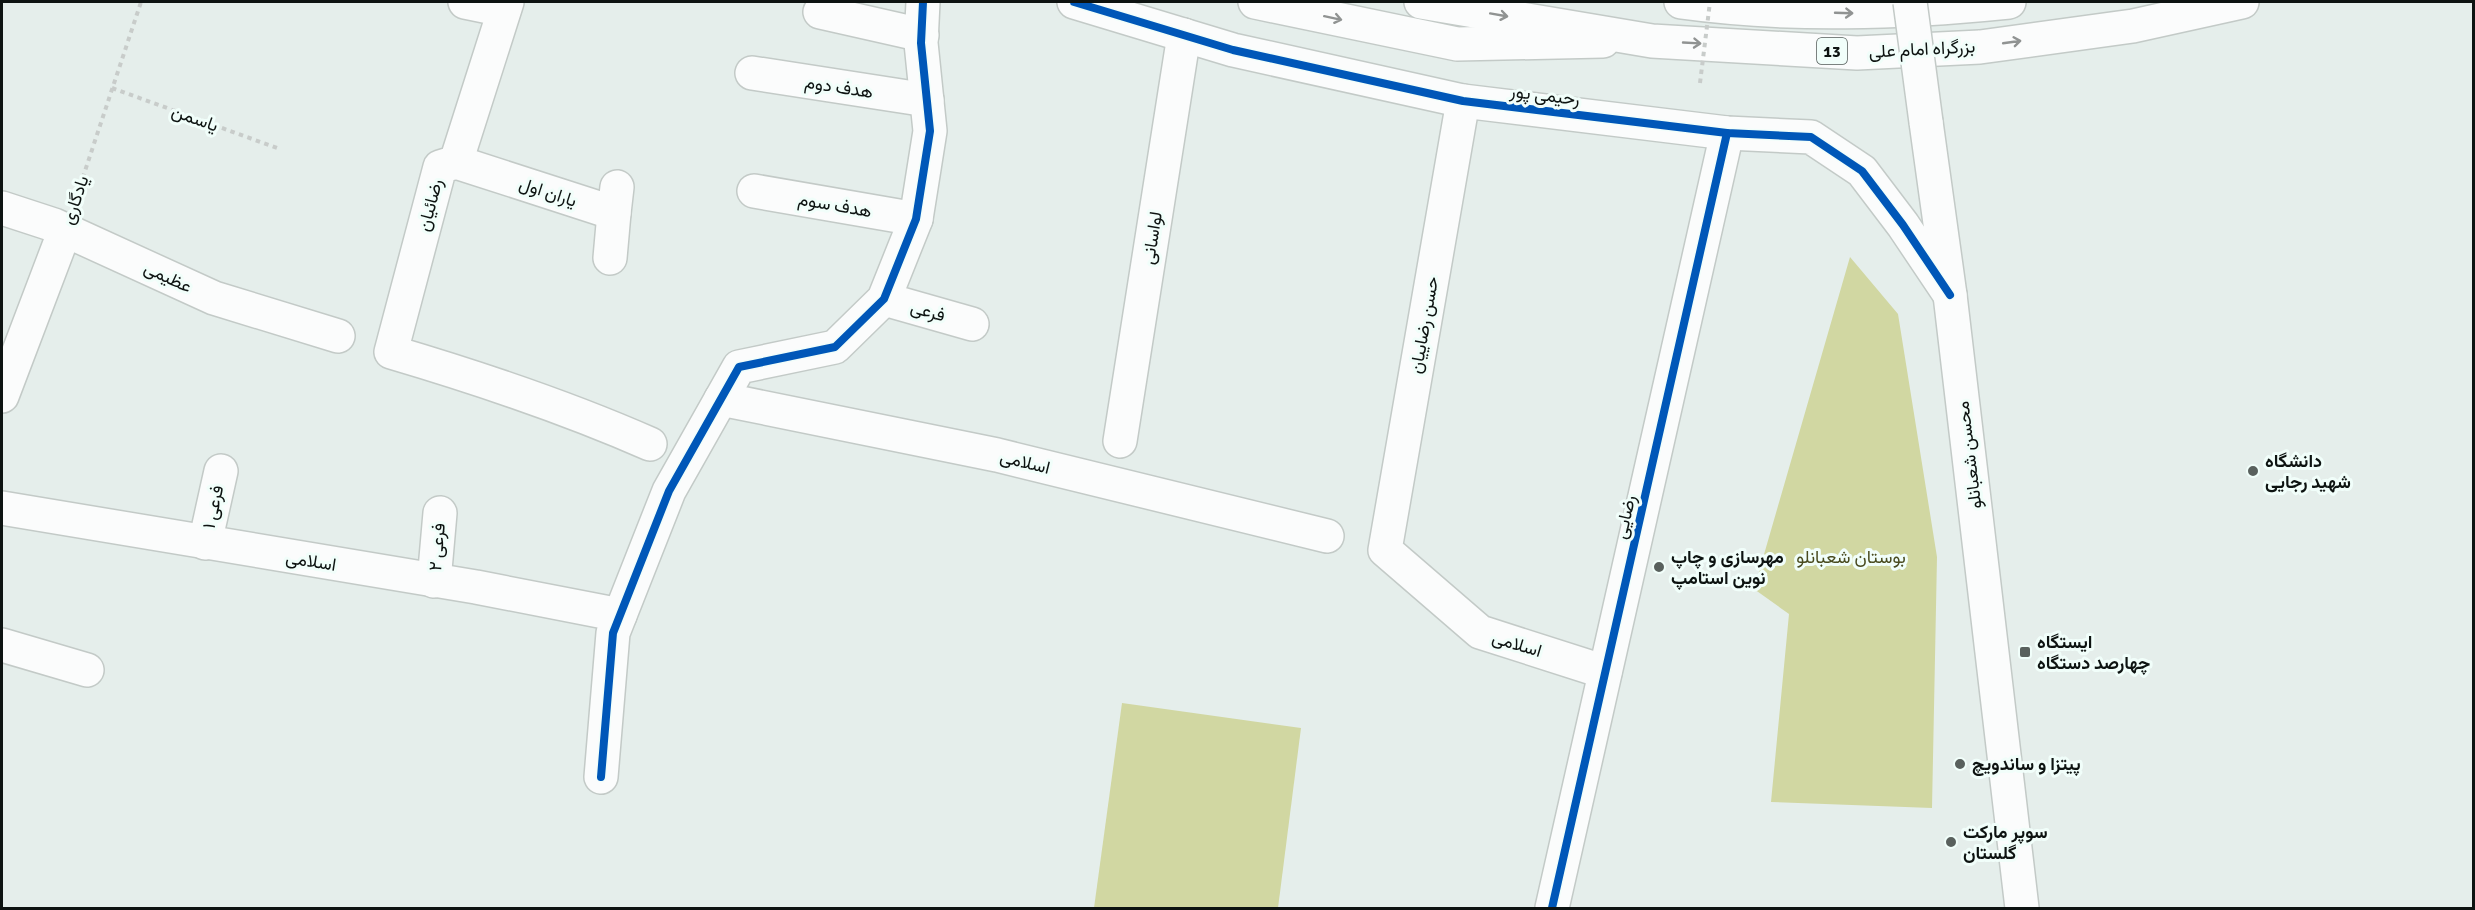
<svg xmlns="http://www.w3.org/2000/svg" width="2475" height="910" font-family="Signika,Vazirmatn,sans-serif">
  <rect width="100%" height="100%" fill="#e5eeeb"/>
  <g fill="#d1d7a2">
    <polygon points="1850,257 1898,314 1937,557 1932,808 1771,802 1789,614 1754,589"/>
    <polygon points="1122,703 1301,728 1278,908 1094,908"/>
  </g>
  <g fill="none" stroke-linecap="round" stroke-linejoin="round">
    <defs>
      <g id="minor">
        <polyline points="465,2 504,10"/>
        <path d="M507 2 456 162 440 167 391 352C479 378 566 407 650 444"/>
        <polyline points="1074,2 1233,50 1463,101 1727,133 1811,137 1862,171 1903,225 1950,295"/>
        <path d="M1681 2C1790 17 1900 13 2009 2"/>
        <polyline points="820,12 922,35"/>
        <polyline points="752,73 927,100"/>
        <polyline points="1463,101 1385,550 1480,632 1605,672"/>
        <polyline points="456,162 614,213 617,187"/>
        <polyline points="754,191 916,219"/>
        <polyline points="2,208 54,225 214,298 338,336"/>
        <polyline points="610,258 614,213"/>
        <polyline points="884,299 972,324"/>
        <polyline points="2,396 65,230"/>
        <polyline points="721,399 997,455 1327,536"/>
        <polyline points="1120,441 1184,35"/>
        <polyline points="2,508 476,587 620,615"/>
        <polyline points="205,543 221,471"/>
        <polyline points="434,581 440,513"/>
        <polyline points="2,645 87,670"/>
        <polyline points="601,777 613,633 669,491 739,367 835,347 884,299 916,219 930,131 921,43 923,2"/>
        <polyline points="1552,908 1727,133"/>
      </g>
      <g id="major">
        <polyline points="1255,2 1457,44 1603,41"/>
        <polyline points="1926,122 1950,295 2022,908"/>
      </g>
      <polyline id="highway" points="1421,2 1652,41 1857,53 1980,47 2133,26 2242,2"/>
    </defs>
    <use href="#minor" stroke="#c3cac7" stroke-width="36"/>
    <use href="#major" stroke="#c3cac7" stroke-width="36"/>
    <use href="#highway" stroke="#c3cac7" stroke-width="36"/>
    <g stroke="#c8ccca" stroke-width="4" stroke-dasharray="4.5 4.5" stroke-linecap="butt">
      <polyline points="112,88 277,148"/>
      <polyline points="77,195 141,2"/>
    </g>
    <use href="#minor" stroke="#fbfcfc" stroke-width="33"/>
    <use href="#major" stroke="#fbfcfc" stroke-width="33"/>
    <use href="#highway" stroke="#fbfcfc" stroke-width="33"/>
    <defs>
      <polyline id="major-bridge" points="1910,2 1926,122"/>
    </defs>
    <use href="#major-bridge" stroke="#c3cac7" stroke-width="36" stroke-linecap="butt"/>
    <polyline stroke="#c8ccca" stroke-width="4" stroke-dasharray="4.5 4.5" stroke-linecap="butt" points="1700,83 1710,2"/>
    <use href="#major-bridge" stroke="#fbfcfc" stroke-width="33"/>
    <defs>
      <g id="cycleway">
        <polyline points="1074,2 1233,50 1463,101 1727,133 1811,137 1862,171 1903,225 1950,295"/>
        <polyline points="601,777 613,633 669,491 739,367 835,347 884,299 916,219 930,131 921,43 923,2"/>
        <polyline points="1552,908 1727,133"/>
      </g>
    </defs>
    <use href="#cycleway" stroke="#f1fefa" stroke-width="11"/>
    <use href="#cycleway" stroke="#0057b8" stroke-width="8"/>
  </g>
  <defs><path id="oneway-shaft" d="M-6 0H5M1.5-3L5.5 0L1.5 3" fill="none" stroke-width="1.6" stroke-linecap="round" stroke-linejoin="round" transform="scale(1.5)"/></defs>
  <g stroke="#909392">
    <use href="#oneway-shaft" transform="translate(1844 13) rotate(2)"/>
    <use href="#oneway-shaft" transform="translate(1499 15) rotate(10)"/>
    <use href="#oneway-shaft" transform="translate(1333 18) rotate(12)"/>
    <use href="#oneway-shaft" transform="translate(2012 42) rotate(-8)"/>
    <use href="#oneway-shaft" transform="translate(1692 43) rotate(3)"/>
  </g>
  <g fill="#59605d" stroke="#f1fefa" stroke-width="2">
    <circle cx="2253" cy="471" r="6"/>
    <circle cx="1659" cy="567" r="6"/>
    <rect x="2019" y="646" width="12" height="12" rx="3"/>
    <circle cx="1960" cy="764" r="6"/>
    <circle cx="1951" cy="842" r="6"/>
  </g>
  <g text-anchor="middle" stroke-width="6" stroke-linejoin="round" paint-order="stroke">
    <rect fill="#f1fefa" stroke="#515a57" stroke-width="1.5" x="1817" y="38" width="30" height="26" rx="4.5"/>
    <g font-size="16" font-weight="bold" fill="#0d1311">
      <text x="1832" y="57">13</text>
    </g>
    <g font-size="18" fill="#0d1311" stroke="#f1fefa">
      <text transform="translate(1922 49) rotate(-3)" y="6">بزرگراه امام علی</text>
      <text transform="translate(839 87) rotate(9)" y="6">هدف دوم</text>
      <text transform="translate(1545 95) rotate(7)" y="6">رحیمی پور</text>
      <text transform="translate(195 118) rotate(20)" y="6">یاسمن</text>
      <text transform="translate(548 192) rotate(18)" y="6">یاران اول</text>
      <text transform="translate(75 200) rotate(-71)" y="6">یادگاری</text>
      <text transform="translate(430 205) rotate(-75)" y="6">رضائیان</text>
      <text transform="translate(835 205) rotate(10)" y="6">هدف سوم</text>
      <text transform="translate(1152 238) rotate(-81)" y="6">لواسانی</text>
      <text transform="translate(168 277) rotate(25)" y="6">عظیمی</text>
      <text transform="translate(928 311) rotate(16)" y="6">فرعی</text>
      <text transform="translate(1424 325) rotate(-80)" y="6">حسن رضاییان</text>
      <text transform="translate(1969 455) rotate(-97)" y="6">محسن شعبانلو</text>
      <text transform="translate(1025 462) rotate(14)" y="6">اسلامی</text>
      <text transform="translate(213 507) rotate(-78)" y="6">فرعی ۱</text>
      <text transform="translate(1625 517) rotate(-77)" y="6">رضایی</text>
      <text transform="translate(437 547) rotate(-85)" y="6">فرعی ۲</text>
      <text transform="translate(311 561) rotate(9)" y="6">اسلامی</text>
      <text transform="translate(1517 644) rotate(17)" y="6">اسلامی</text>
    </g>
    <g font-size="18" font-weight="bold" fill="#0d1311" stroke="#f1fefa" text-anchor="start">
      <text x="2265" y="467">دانشگاه<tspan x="2265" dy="21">شهید رجایی</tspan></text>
      <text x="1671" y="563">مهرسازی و چاپ<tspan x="1671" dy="21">نوین استامپ</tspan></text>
      <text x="2037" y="648">ایستگاه<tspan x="2037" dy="21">چهارصد دستگاه</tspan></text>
      <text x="1972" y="770">پیتزا و ساندویچ</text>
      <text x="1963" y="838">سوپر مارکت<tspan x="1963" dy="21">گلستان</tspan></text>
    </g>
    <g font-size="18" fill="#494b1f" stroke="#f1fefa">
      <text x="1851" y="563">بوستان شعبانلو</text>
    </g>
  </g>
  <rect width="2475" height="910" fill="none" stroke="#0d1311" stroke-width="6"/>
</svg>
